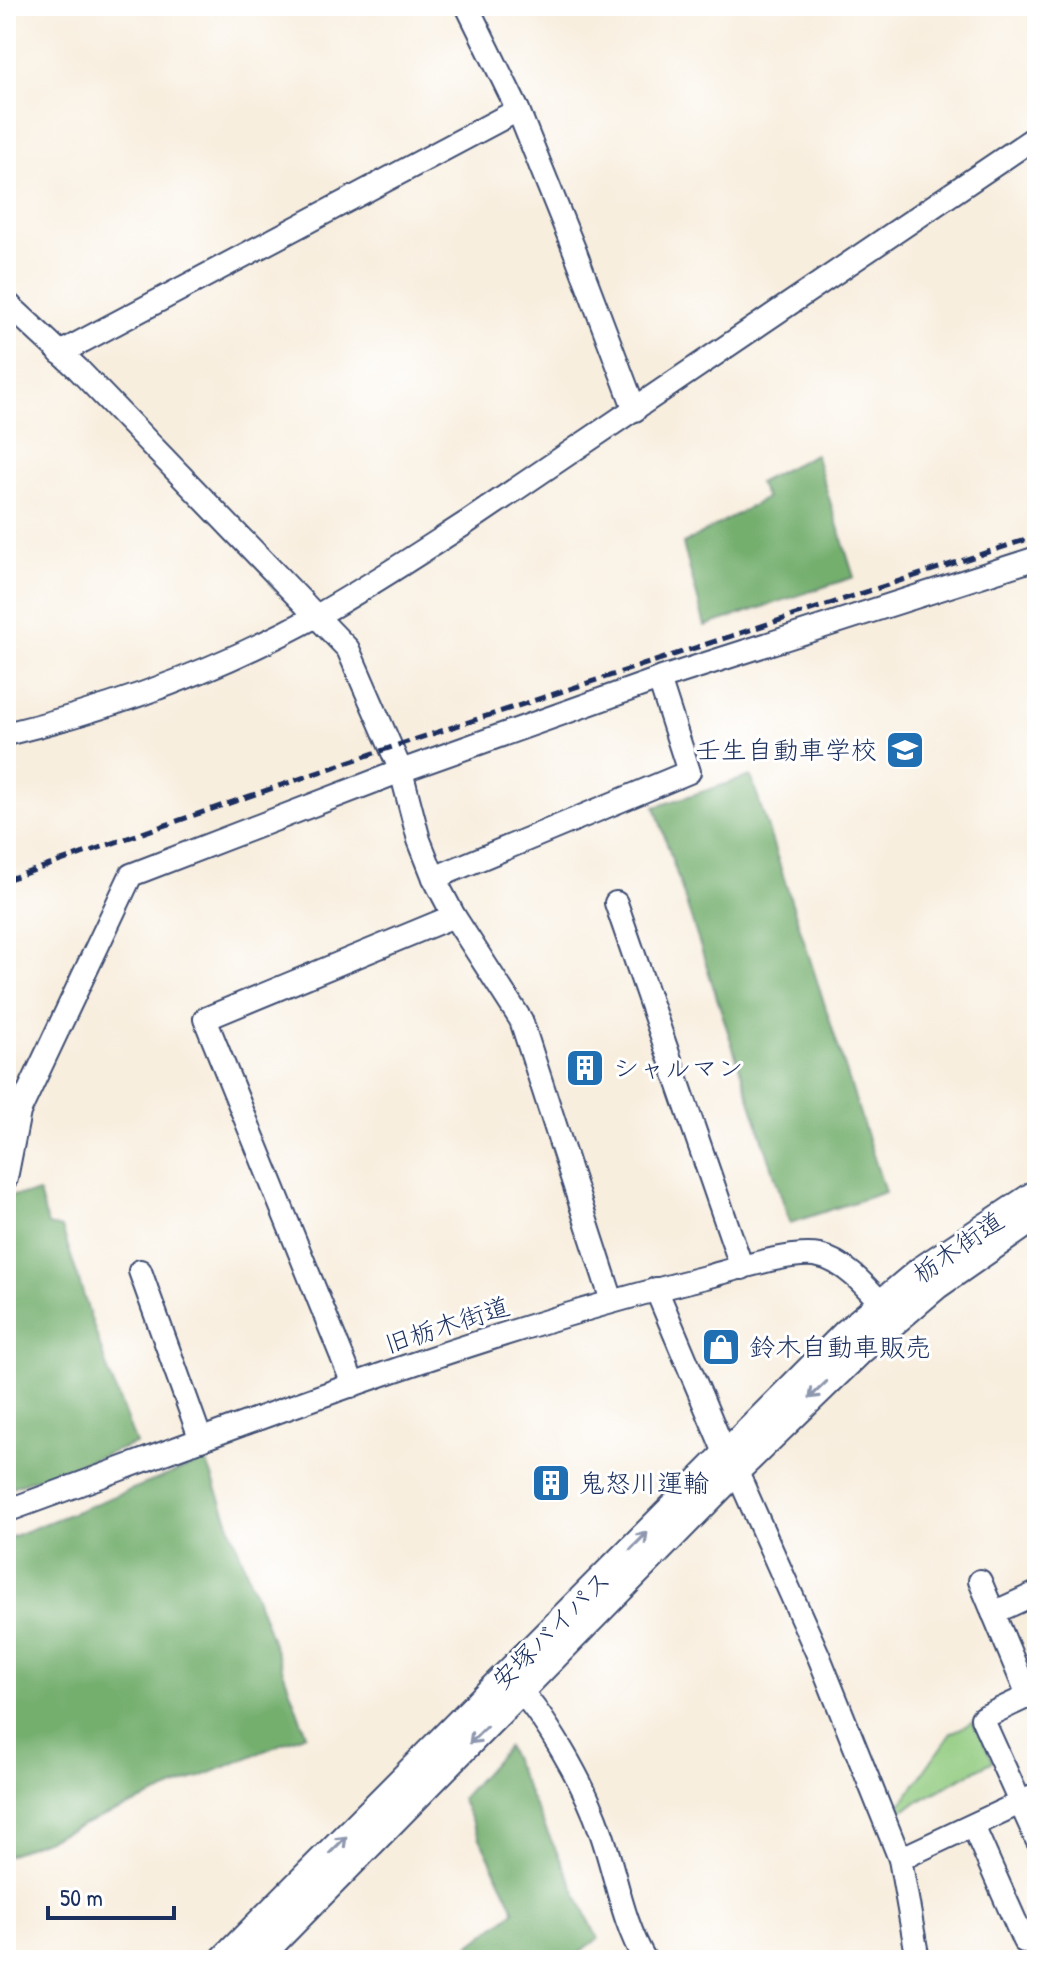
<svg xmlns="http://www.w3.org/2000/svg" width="1043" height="1966" font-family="'Patrick Hand','Klee One',sans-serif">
  <rect width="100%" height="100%" fill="#fff"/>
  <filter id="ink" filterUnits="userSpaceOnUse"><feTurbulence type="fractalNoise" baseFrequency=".0125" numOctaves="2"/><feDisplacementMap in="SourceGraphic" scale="16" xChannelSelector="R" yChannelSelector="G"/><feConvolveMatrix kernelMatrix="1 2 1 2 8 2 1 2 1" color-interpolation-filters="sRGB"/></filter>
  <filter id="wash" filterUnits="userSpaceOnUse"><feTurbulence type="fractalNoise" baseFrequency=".006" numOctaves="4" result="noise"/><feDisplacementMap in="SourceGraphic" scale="32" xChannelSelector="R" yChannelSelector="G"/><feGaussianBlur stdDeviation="1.8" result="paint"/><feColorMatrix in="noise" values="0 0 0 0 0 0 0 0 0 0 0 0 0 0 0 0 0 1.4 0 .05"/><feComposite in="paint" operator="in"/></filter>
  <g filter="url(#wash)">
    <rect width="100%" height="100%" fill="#f8eede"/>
    <polygon fill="#91cb7f" stroke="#567d6e" stroke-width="2" points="973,1722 993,1761 893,1815 951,1733"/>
    <g fill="#74af6e" stroke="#486f66" stroke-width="2">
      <polygon points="815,454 854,577 705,626 683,544 766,498 758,483"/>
      <polygon points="751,776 885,1192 790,1223 655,807"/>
      <polygon points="39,1193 48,1225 62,1228 107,1368 136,1444 6,1489 6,1196"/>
      <polygon points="206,1460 306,1734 6,1856 6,1539"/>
      <polygon points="507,1747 598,1939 569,1960 451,1960 515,1911 461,1799"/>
    </g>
  </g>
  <g filter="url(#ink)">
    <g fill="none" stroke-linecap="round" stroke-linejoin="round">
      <defs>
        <g id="minor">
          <polyline points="467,6 518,110 574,249 635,410"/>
          <polyline points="6,302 78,369 348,649 401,771 419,840 434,878 454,916 521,1020 612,1301"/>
          <polyline points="60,353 518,110"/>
          <path d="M6 734C114 708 223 668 320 614 370 586 418 554 466 523L1037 136"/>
          <polyline points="434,878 689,772 659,679"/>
          <polyline points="616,903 742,1268"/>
          <polyline points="6,1178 19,1112 131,875 401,771 659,679 1037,558"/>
          <polyline points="140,1271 201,1440"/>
          <polyline points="656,1289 725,1453 736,1470 819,1657 900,1859 918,1960"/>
          <polyline points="351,1386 349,1374 205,1019 454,916"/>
          <path d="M6 1511C237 1427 467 1336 706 1277 733 1270 794 1250 819 1256 848 1262 873 1295 893 1316"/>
          <polyline points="980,1581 1028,1696"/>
          <polyline points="993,1613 1037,1593"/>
          <path d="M510 1679C545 1715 585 1785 601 1832 616 1875 622 1921 645 1960"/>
          <polyline points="1037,1692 982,1718 1037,1840"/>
          <polyline points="973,1826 1024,1941 1037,1935"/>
          <polyline points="900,1859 1037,1795"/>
        </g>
        <g id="major">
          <polyline points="224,1960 846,1334 921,1271 1037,1194"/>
          <polyline points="255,1960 736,1470 861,1349 936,1285 1028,1221"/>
        </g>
      </defs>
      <use href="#minor" stroke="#3c4c71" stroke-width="26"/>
      <use href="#major" stroke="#3c4c71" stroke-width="32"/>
      <use href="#minor" stroke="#fff" stroke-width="22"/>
      <use href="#major" stroke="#fff" stroke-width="28"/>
      <polyline stroke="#1b2f5e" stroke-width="5" stroke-dasharray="12 6" stroke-linecap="butt" points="6,880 392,747 1037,536"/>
    </g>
    <defs><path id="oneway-shaft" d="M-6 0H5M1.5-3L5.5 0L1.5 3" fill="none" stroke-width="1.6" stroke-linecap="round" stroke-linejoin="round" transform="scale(2)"/></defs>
    <g stroke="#8d97ae">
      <use href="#oneway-shaft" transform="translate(818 1390) rotate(136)"/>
      <use href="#oneway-shaft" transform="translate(639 1541) rotate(-45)"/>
      <use href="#oneway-shaft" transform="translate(478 1735) rotate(135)"/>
      <use href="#oneway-shaft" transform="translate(338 1845) rotate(-45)"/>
    </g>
  </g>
  <defs>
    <symbol id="school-square" viewBox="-11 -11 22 22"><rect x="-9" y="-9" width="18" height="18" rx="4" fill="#1f6fb2" stroke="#fff"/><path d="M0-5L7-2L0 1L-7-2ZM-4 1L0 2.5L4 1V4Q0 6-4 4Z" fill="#fff"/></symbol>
    <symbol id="building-square" viewBox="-11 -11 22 22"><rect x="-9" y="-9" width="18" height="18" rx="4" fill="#1f6fb2" stroke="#fff"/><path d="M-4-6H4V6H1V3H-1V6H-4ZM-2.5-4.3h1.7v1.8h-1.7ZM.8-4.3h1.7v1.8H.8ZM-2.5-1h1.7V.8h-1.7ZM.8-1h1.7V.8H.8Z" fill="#fff"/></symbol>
    <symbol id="shop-square" viewBox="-11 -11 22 22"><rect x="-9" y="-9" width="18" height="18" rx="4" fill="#1f6fb2" stroke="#fff"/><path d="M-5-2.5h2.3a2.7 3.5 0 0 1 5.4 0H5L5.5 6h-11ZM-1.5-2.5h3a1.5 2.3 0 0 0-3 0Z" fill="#fff"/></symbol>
  </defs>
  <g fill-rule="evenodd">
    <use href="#school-square" x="883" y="728" width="44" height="44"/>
    <use href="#building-square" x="563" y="1046" width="44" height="44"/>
    <use href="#shop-square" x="699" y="1325" width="44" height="44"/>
    <use href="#building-square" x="529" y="1461" width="44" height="44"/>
  </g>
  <g text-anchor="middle" stroke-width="6" stroke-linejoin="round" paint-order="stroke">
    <g font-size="26" fill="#1b2f5e" stroke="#fff" text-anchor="start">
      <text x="877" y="759" text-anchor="end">壬生自動車学校</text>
      <text x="613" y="1077">シャルマン</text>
      <text x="749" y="1356">鈴木自動車販売</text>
      <text x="579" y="1492">鬼怒川運輸</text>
    </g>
    <g font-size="26" fill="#1b2f5e" stroke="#fff">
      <text transform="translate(958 1247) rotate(-35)" y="9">栃木街道</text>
      <text transform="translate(447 1325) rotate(-18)" y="9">旧栃木街道</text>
      <text transform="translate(551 1630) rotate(-45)" y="9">安塚バイパス</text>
    </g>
  </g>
  <rect width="1043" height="1966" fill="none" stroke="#fff" stroke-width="32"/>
  <path d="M48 1906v12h126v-12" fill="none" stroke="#1b2f5e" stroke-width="4"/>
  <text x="60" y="1906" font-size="24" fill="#1b2f5e" stroke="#ffffff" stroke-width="6" paint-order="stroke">50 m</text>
</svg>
